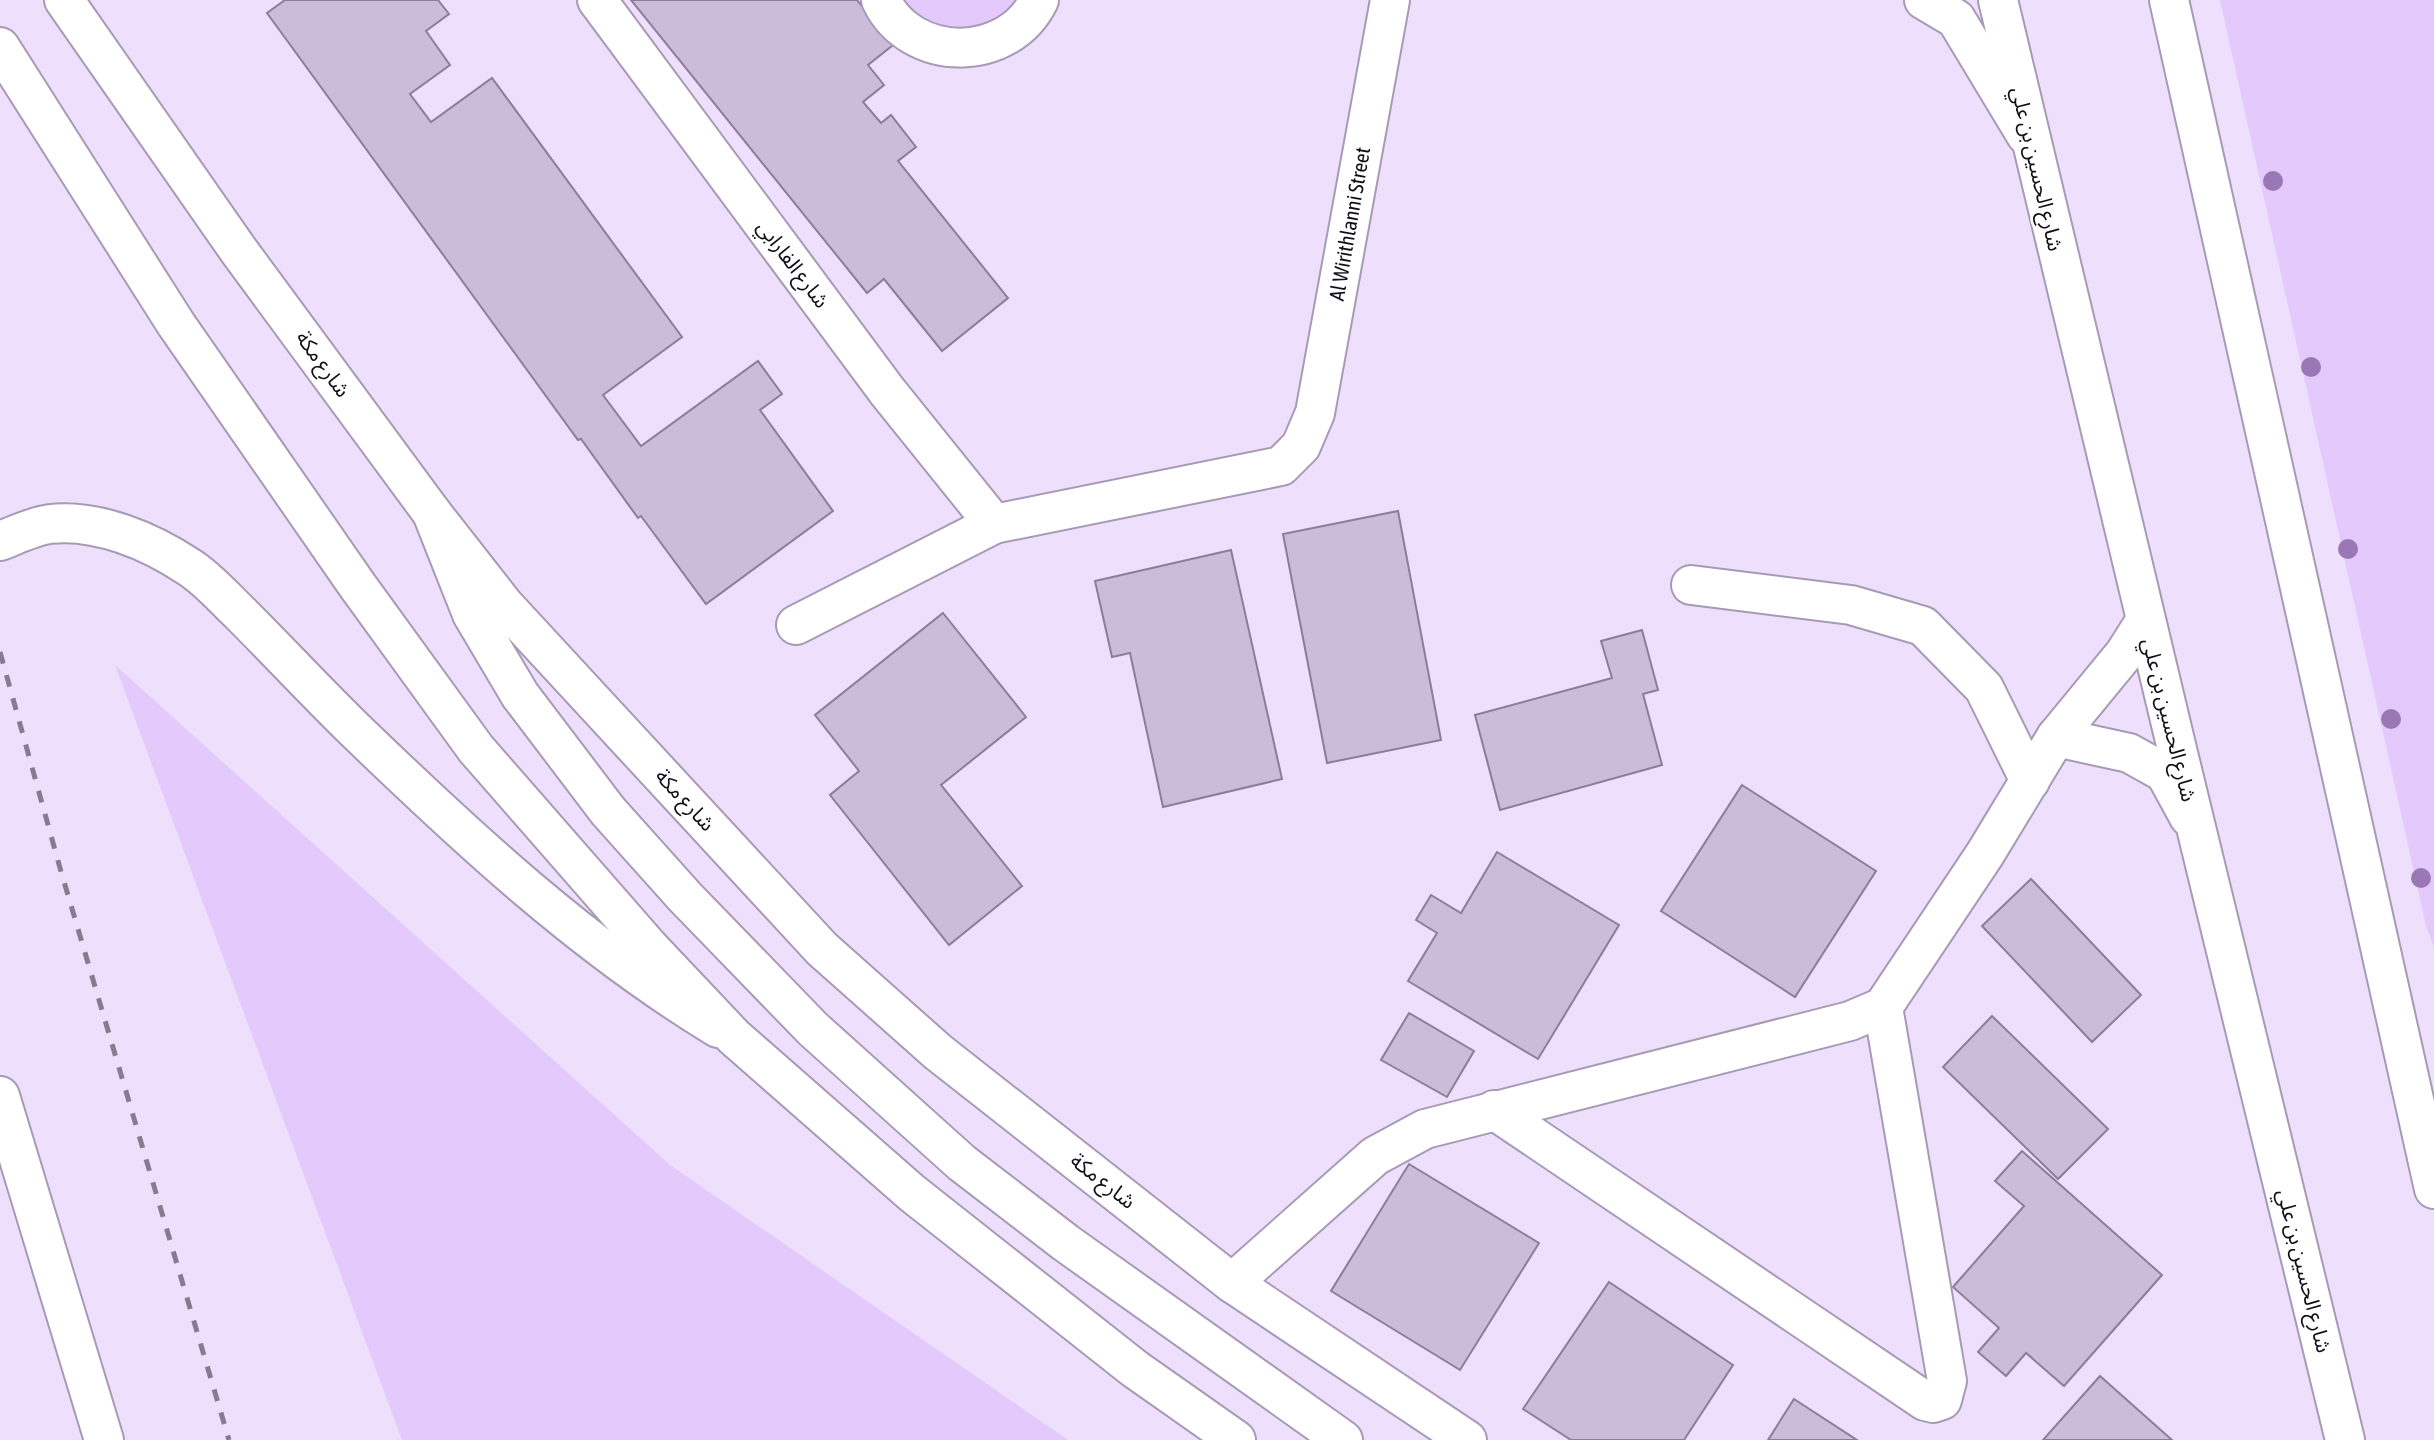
<svg xmlns="http://www.w3.org/2000/svg" width="2434" height="1440" font-family="'Asap Condensed','Noto Sans Arabic',sans-serif">
  <rect width="100%" height="100%" fill="#eee0fd"/>
  <g fill="#e3c9fc">
    <polygon points="894,0 1027,0 984,34 930,32"/>
    <polygon points="2220,0 2434,0 2434,947 2426,926"/>
    <polygon points="115,665 670,1165 1068,1440 402,1440"/>
  </g>
  <g fill="#cbbdd9" stroke="#8b7e98" stroke-width="2">
    <polygon points="285,0 438,0 449,14 426,31 450,65 410,94 431,122 492,78 682,337 603,395 641,446 758,361 782,394 760,410 833,511 706,604 641,516 638,518 581,439 578,440 267,13"/>
    <polygon points="631,0 857,0 893,45 868,65 884,85 863,102 881,123 891,115 916,147 898,161 1008,298 942,351 884,279 867,293"/>
    <polygon points="1398,511 1441,740 1327,763 1283,534"/>
    <polygon points="1231,550 1282,779 1163,807 1130,653 1112,657 1095,581"/>
    <polygon points="943,613 1026,717 941,785 1022,886 949,945 830,795 859,771 815,715"/>
    <polygon points="1642,630 1658,690 1643,694 1662,765 1500,810 1475,715 1612,678 1601,641"/>
    <polygon points="1742,785 1876,871 1795,997 1661,911"/>
    <polygon points="1497,852 1619,925 1538,1059 1408,981 1437,933 1416,920 1431,895 1461,913"/>
    <polygon points="2031,879 2141,995 2092,1042 1982,926"/>
    <polygon points="1409,1013 1474,1051 1447,1097 1381,1060"/>
    <polygon points="1992,1016 2108,1129 2058,1179 1943,1067"/>
    <polygon points="2022,1151 2162,1275 2064,1386 2026,1353 2006,1376 1978,1352 1999,1328 1953,1287 2024,1206 1995,1181"/>
    <polygon points="1409,1164 1539,1243 1460,1370 1331,1291"/>
    <polygon points="1609,1282 1733,1365 1684,1440 1571,1440 1523,1409"/>
    <polygon points="2100,1376 2172,1440 2043,1440"/>
    <polygon points="1794,1399 1857,1440 1768,1440"/>
  </g>
  <g fill="none" stroke-linecap="round" stroke-linejoin="round">
    <defs>
      <g id="minor">
        <polyline points="597,0 887,391 994,524"/>
        <path d="M881 0C911 63 1008 64 1039 0"/>
        <polyline points="1924,0 1956,19 2026,135"/>
        <polyline points="1691,585 1851,605 1923,626 1984,688 2030,781"/>
        <polyline points="796,625 994,524 1281,466 1301,446 1315,413 1390,0"/>
        <polyline points="2056,737 2129,753 2165,773 2189,817"/>
        <polyline points="1494,1110 1925,1401 1933,1403 1942,1400 1947,1381 1883,1007"/>
        <polyline points="1232,1283 1375,1156 1425,1129 1850,1021 1883,1007 1985,854 2056,737 2125,653 2144,623"/>
      </g>
      <g id="tertiary">
        <path d="M0 541C16 535 34 526 50 524 98 519 150 541 189 567 208 579 224 598 240 613 279 652 316 692 355 730 468 839 583 946 718 1028"/>
        <polyline points="0,1096 104,1440"/>
      </g>
      <g id="primary">
        <polyline points="64,0 239,251 432,513 504,605 822,949 938,1052 1232,1283 1467,1440"/>
        <polyline points="0,47 176,324 357,585 476,749 649,947 734,1037 912,1193 1135,1369 1236,1440"/>
      </g>
      <g id="trunk">
        <path d="M1998 0C2110 481 2229 960 2345 1440"/>
        <polyline points="2169,0 2434,1189"/>
        <polyline points="432,513 472,614 520,695 608,811 685,897 813,1029 962,1163 1066,1243 1343,1440"/>
      </g>
    </defs>
    <use href="#minor" stroke="#a79ab5" stroke-width="42"/>
    <use href="#tertiary" stroke="#a79ab5" stroke-width="42"/>
    <use href="#primary" stroke="#a79ab5" stroke-width="42"/>
    <use href="#trunk" stroke="#a79ab5" stroke-width="42"/>
    <use href="#minor" stroke="#fff" stroke-width="38"/>
    <use href="#tertiary" stroke="#fff" stroke-width="38"/>
    <use href="#primary" stroke="#fff" stroke-width="38"/>
    <use href="#trunk" stroke="#fff" stroke-width="38"/>
    <polyline stroke="#857c90" stroke-width="5" stroke-dasharray="12 12" stroke-linecap="butt" points="0,652 60,868 229,1440"/>
  </g>
  <g fill="#9a78b6">
    <circle cx="2273" cy="181" r="10"/>
    <circle cx="2311" cy="367" r="10"/>
    <circle cx="2348" cy="549" r="10"/>
    <circle cx="2391" cy="719" r="10"/>
    <circle cx="2421" cy="878" r="10"/>
  </g>
  <g text-anchor="middle" stroke-width="5" stroke-linejoin="round" paint-order="stroke">
    <g font-size="21" fill="#120e17" stroke="#fff">
      <text transform="translate(2037 169) rotate(77)" y="7">شارع الحسين بن علي</text>
      <text transform="translate(1350 224) rotate(-80)" y="7">Al Wirithlanni Street</text>
      <text transform="translate(793 264) rotate(53)" y="7">شارع الفارابي</text>
      <text transform="translate(323 364) rotate(54)" y="7">شارع مكة</text>
      <text transform="translate(2169 720) rotate(76)" y="7">شارع الحسين بن علي</text>
      <text transform="translate(685 800) rotate(47)" y="7">شارع مكة</text>
      <text transform="translate(1103 1181) rotate(38)" y="7">شارع مكة</text>
      <text transform="translate(2304 1271) rotate(76)" y="7">شارع الحسين بن علي</text>
    </g>
  </g>
</svg>
